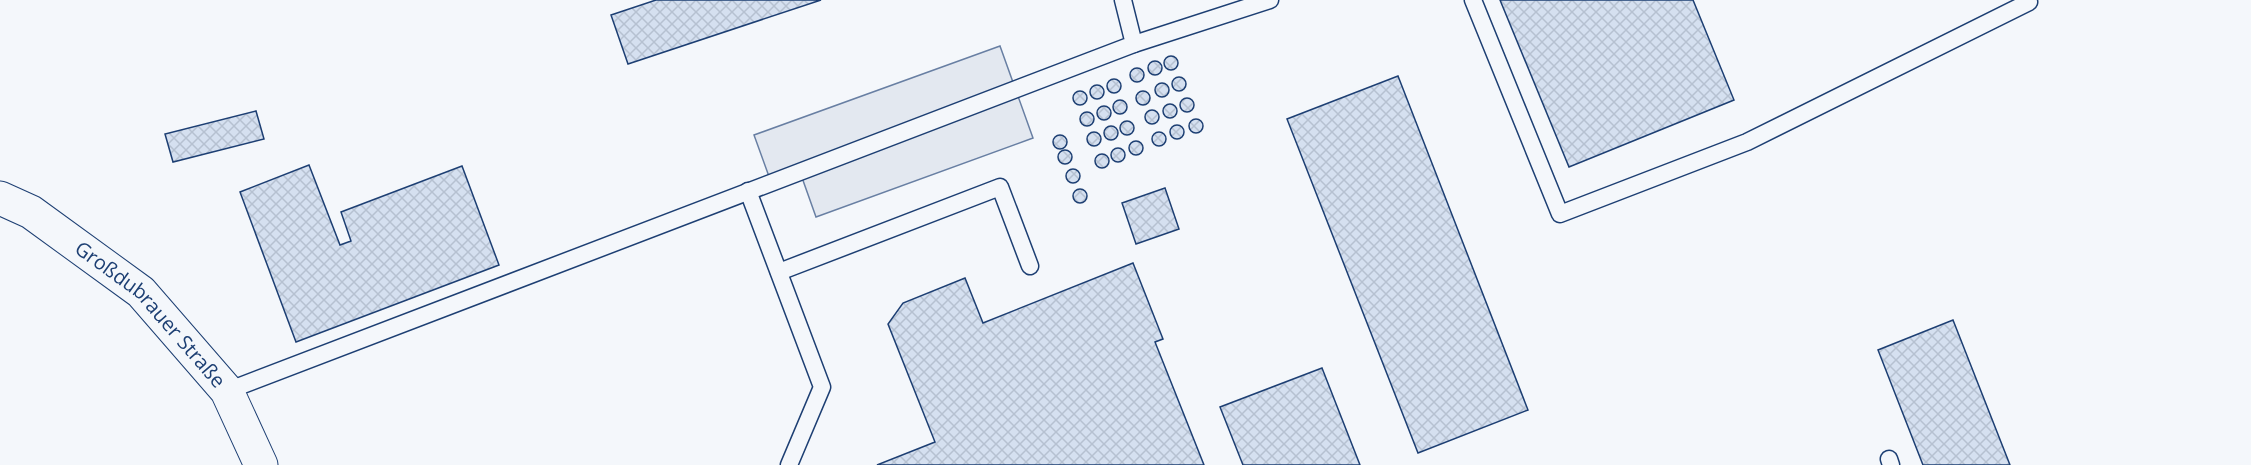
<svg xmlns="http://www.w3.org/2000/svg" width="2251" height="465" font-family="'Open Sans',sans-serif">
  <defs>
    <pattern id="building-cross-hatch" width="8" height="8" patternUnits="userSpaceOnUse" patternTransform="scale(1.5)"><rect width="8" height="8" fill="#d5e0f0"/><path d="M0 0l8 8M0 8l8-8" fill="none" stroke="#b6c1d1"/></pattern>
  </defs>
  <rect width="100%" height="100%" fill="#f4f7fb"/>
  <polygon fill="#e3e8f0" stroke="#687fa3" stroke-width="1.5" points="1000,46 1033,138 816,217 800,172 771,182 754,135"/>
  <g fill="url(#building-cross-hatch)" stroke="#1d3f73" stroke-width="1.5">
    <polygon points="656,0 821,0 628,64 611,15"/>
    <polygon points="1500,0 1693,0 1734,100 1569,167"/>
    <circle cx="1171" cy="63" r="7"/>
    <circle cx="1155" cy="68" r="7"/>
    <circle cx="1137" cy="75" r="7"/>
    <polygon points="1398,76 1528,410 1418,453 1287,119"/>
    <circle cx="1179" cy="84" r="7"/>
    <circle cx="1114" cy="86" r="7"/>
    <circle cx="1162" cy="90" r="7"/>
    <circle cx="1097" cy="92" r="7"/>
    <circle cx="1143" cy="98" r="7"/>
    <circle cx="1080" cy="98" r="7"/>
    <circle cx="1187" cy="105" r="7"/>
    <circle cx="1120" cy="107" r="7"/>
    <circle cx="1170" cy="111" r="7"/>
    <circle cx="1104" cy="113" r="7"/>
    <circle cx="1152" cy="117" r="7"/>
    <polygon points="256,111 264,139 173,162 165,134"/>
    <circle cx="1087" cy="119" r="7"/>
    <circle cx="1196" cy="126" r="7"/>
    <circle cx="1127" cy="128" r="7"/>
    <circle cx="1177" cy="132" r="7"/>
    <circle cx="1111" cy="133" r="7"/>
    <circle cx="1159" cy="139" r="7"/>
    <circle cx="1094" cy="139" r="7"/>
    <circle cx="1060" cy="142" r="7"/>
    <circle cx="1136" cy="148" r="7"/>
    <circle cx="1118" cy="155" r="7"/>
    <circle cx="1065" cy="157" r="7"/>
    <circle cx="1102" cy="161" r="7"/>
    <polygon points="309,165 340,245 351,241 341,212 462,166 499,265 296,342 240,192"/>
    <circle cx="1073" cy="176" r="7"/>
    <polygon points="1165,188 1179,229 1136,244 1122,203"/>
    <circle cx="1080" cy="196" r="7"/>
    <polygon points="1133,263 1163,339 1155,342 1204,465 877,465 935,442 888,324 903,303 965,278 983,323"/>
    <polygon points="1953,320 2010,465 1923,465 1878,350"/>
    <polygon points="1322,368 1360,465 1243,465 1220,407"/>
  </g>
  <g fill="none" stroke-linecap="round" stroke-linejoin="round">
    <defs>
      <g id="lane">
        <polyline points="1473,0 1560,214 1747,142 2029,2 2028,0"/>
        <polyline points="1134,44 1270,0"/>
        <polyline points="748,191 822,387 789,465"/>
        <polyline points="779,272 1000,187 1030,266"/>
        <polyline points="227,391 1134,44 1123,0"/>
        <polyline points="1889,459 1891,465"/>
      </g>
      <g id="secondary">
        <path id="s1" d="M0 198 31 212 141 292 227 391 261 465"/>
      </g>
    </defs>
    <use href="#lane" stroke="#1d3f73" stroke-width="19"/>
    <use href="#secondary" stroke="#1d3f73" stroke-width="35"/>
    <use href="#lane" stroke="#f4f7fb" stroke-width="16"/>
    <use href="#secondary" stroke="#f4f7fb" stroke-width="33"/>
  </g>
  <g text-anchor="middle" stroke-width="4.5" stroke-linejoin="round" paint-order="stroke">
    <g font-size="20" fill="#1d3f73" stroke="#f4f7fb">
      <text dy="7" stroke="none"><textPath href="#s1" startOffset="192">Großdubrauer Straße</textPath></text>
    </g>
  </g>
</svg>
